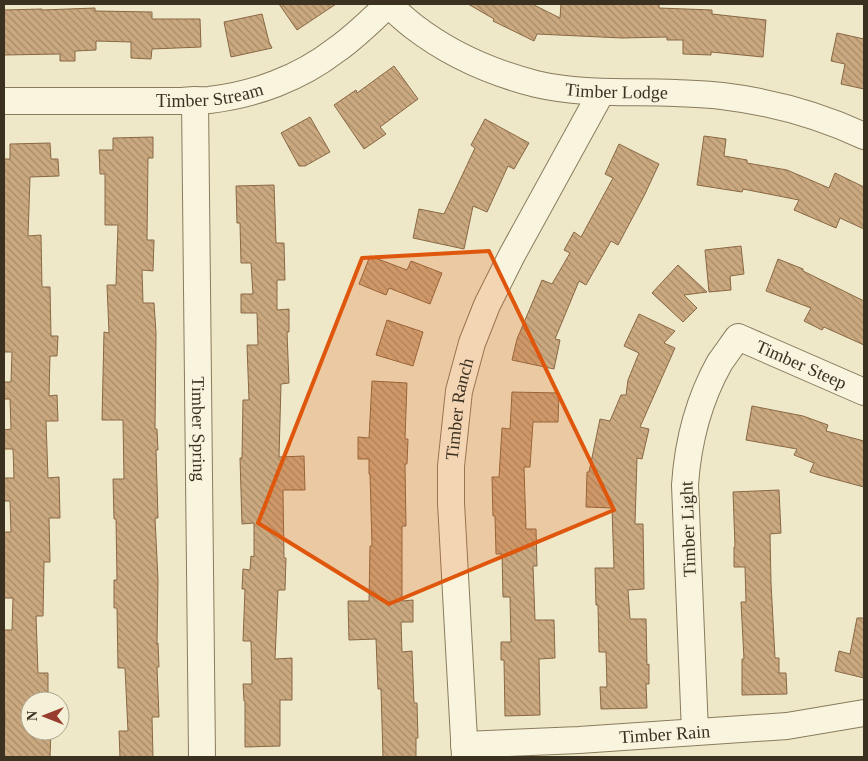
<svg xmlns="http://www.w3.org/2000/svg" width="868" height="761" font-family="'Times New Roman',serif">
  <defs>
    <pattern id="building-back-hatch" width="6" height="6" patternUnits="userSpaceOnUse" patternTransform="scale(1.25)"><rect width="6" height="6" fill="#cba980"/><path d="M-1 5l2 2M0 0l6 6M5-1l2 2" fill="none" stroke="#a68a68"/></pattern>
  </defs>
  <rect width="100%" height="100%" fill="#eee8c9"/>
  <g fill="url(#building-back-hatch)" stroke="#896844">
    <polygon points="279,4 336,4 297,30"/>
    <polygon points="468,4 532,4 560,18 561,4 659,4 659,8 712,10 712,14 766,20 763,57 711,52 711,55 683,54 683,40 667,40 667,37 622,38 537,34 534,41 493,21 494,19"/>
    <polygon points="95,8 95,11 152,12 152,19 200,19 201,47 152,49 151,59 131,58 131,42 96,41 96,50 75,51 75,61 60,61 60,54 4,55 4,10 42,9 42,10"/>
    <polygon points="262,14 269,42 272,48 231,57 224,22"/>
    <polygon points="837,33 864,39 864,89 841,84 845,64 831,61"/>
    <polygon points="394,66 418,99 380,127 386,134 364,149 334,105 356,90 357,93"/>
    <polygon points="310,117 330,152 305,166 299,166 281,133"/>
    <polygon points="485,119 529,143 514,169 508,166 487,212 473,206 464,249 413,238 419,209 444,214 475,148 471,145"/>
    <polygon points="704,136 726,139 724,156 747,160 747,163 787,170 829,188 835,173 864,187 864,229 840,218 836,228 794,210 799,200 743,189 742,192 697,185"/>
    <polygon points="153,137 153,158 148,158 147,240 154,240 153,271 142,270 143,303 154,303 156,333 155,429 157,429 158,450 156,450 158,518 155,518 158,580 157,644 158,643 159,667 157,667 159,717 152,717 153,757 120,757 119,731 128,731 125,668 118,668 117,608 114,608 114,580 117,580 116,519 114,519 113,479 124,479 123,420 102,420 104,332 109,333 107,285 116,285 118,225 105,225 105,174 100,174 99,150 113,150 113,138"/>
    <polygon points="50,143 51,159 58,159 59,176 30,177 28,236 41,235 42,287 50,287 51,336 58,336 57,356 50,356 49,396 57,395 58,421 46,421 48,478 59,477 60,518 49,518 50,562 44,562 43,616 36,616 38,673 48,673 48,701 30,701 30,731 51,731 50,757 4,757 5,712 4,712 4,630 12,630 13,598 4,598 4,532 11,532 10,501 4,501 4,478 14,478 13,449 4,449 4,430 11,429 10,399 4,399 4,382 11,382 12,352 4,352 4,159 10,159 10,144"/>
    <polygon points="619,144 659,164 644,196 618,245 611,241 586,285 579,281 555,339 560,340 554,369 512,360 517,339 542,280 552,284 570,253 564,250 574,232 581,237 613,178 605,174"/>
    <polygon points="274,185 276,243 284,243 285,280 277,280 277,310 289,309 289,332 287,332 289,383 281,384 279,457 304,456 305,490 283,490 284,558 286,558 285,590 278,590 275,659 292,658 292,700 280,700 280,746 245,747 245,701 244,701 243,684 252,684 251,641 243,641 245,589 242,589 243,569 250,570 251,556 254,557 254,523 242,524 240,458 242,458 243,400 249,400 247,345 258,345 257,313 241,313 241,294 253,294 251,263 241,263 240,223 237,223 236,186"/>
    <polygon points="741,246 744,274 730,276 731,290 709,292 705,250"/>
    <polygon points="370,256 407,270 411,261 442,273 430,304 389,288 386,295 359,284"/>
    <polygon points="778,259 803,269 803,271 864,301 864,345 824,327 822,330 804,321 811,308 766,291"/>
    <polygon points="678,265 707,292 684,295 697,308 683,322 652,293"/>
    <polygon points="639,314 675,331 664,343 675,348 640,427 649,429 642,459 637,458 635,524 643,524 644,589 628,590 630,619 646,619 647,665 649,664 649,684 646,684 647,708 601,709 600,687 607,687 606,652 599,652 598,605 596,605 595,568 614,568 612,508 586,507 587,472 589,472 600,419 610,421 621,395 626,395 628,380 639,353 624,346"/>
    <polygon points="387,320 423,332 413,366 376,355"/>
    <polygon points="372,381 407,383 405,439 408,439 407,464 405,464 406,526 402,526 402,601 413,600 413,622 401,622 402,652 412,651 414,703 417,703 418,738 416,738 416,757 383,757 381,689 378,689 376,639 349,640 348,601 369,601 370,546 372,546 370,474 369,474 369,459 358,459 358,437 369,438"/>
    <polygon points="512,392 559,393 558,422 533,422 530,467 524,467 526,529 536,529 537,566 533,566 535,620 554,620 555,658 539,659 540,715 505,716 504,660 501,660 501,642 511,642 510,597 503,597 502,554 496,554 495,516 493,516 492,477 499,477 502,428 510,429"/>
    <polygon points="752,406 803,416 828,425 826,431 864,441 864,487 819,475 810,472 814,463 794,455 797,449 746,440"/>
    <polygon points="779,490 781,533 770,534 771,583 775,658 779,658 779,673 786,673 787,694 742,695 742,659 744,659 741,602 746,602 745,567 734,567 734,547 735,546 733,492"/>
    <polygon points="857,618 864,618 864,678 835,671 839,651 850,654"/>
  </g>
  <g fill="none" stroke-linecap="round" stroke-linejoin="round">
    <defs>
      <g id="minor">
        <path id="s1" d="M387 4C396 11 404 19 413 26 449 54 493 73 536 84 583 95 629 91 676 93 692 94 707 94 722 96 772 102 819 115 864 136"/>
        <path id="s2" d="M195 100 202 757"/>
        <path id="s3" d="M4 101H182C191 100 200 100 209 100 254 95 300 78 336 50 355 37 371 20 388 5"/>
        <path id="s4" d="M695 732 685 485C688 440 698 401 720 362 726 354 732 345 738 337L864 392"/>
        <path id="s5" d="M464 745 579 740 787 726 864 713"/>
        <path id="s6" d="M465 757 451 503V466L459 391 472 343 487 305 512 255 601 93"/>
      </g>
    </defs>
    <use href="#minor" stroke="#8a7b5e" stroke-width="28"/>
    <use href="#minor" stroke="#f8f4dd" stroke-width="26"/>
  </g>
  <path fill="#df570d" fill-opacity="0.2" stroke="#df570d" stroke-width="4" stroke-linejoin="round" d="M489 251 614 510 389 604 258 523 362 258Z"/>
  <g text-anchor="middle" stroke-width="4" stroke-linejoin="round" paint-order="stroke">
    <g font-size="18" fill="#3b3121" stroke="#f5f1d9">
      <text dy="6" stroke="none"><textPath href="#s1" startOffset="252">Timber Lodge</textPath></text>
      <text dy="6" stroke="none"><textPath href="#s3" startOffset="206">Timber Stream</textPath></text>
      <text dy="6" stroke="none"><textPath href="#s4" startOffset="476">Timber Steep</textPath></text>
      <text dy="6" stroke="none"><textPath href="#s6" startOffset="349">Timber Ranch</textPath></text>
      <text dy="6" stroke="none"><textPath href="#s2" startOffset="329">Timber Spring</textPath></text>
      <text transform="translate(688 529) rotate(-92)" y="6">Timber Light</text>
      <text dy="6" stroke="none"><textPath href="#s5" startOffset="201">Timber Rain</textPath></text>
    </g>
  </g>
  <rect width="868" height="761" fill="none" stroke="#3b3121" stroke-width="10"/>
  <g transform="translate(45 716) rotate(270)"><circle r="24" fill="#f5f1d9" stroke="#aba48f"/>
  <path d="M0-4L9 19L0 12L-9 19Z" fill="#983c2f"/>
  <text y="-8" font-size="14" font-weight="bold" text-anchor="middle" fill="#3b3121">N</text>
  </g>
</svg>
